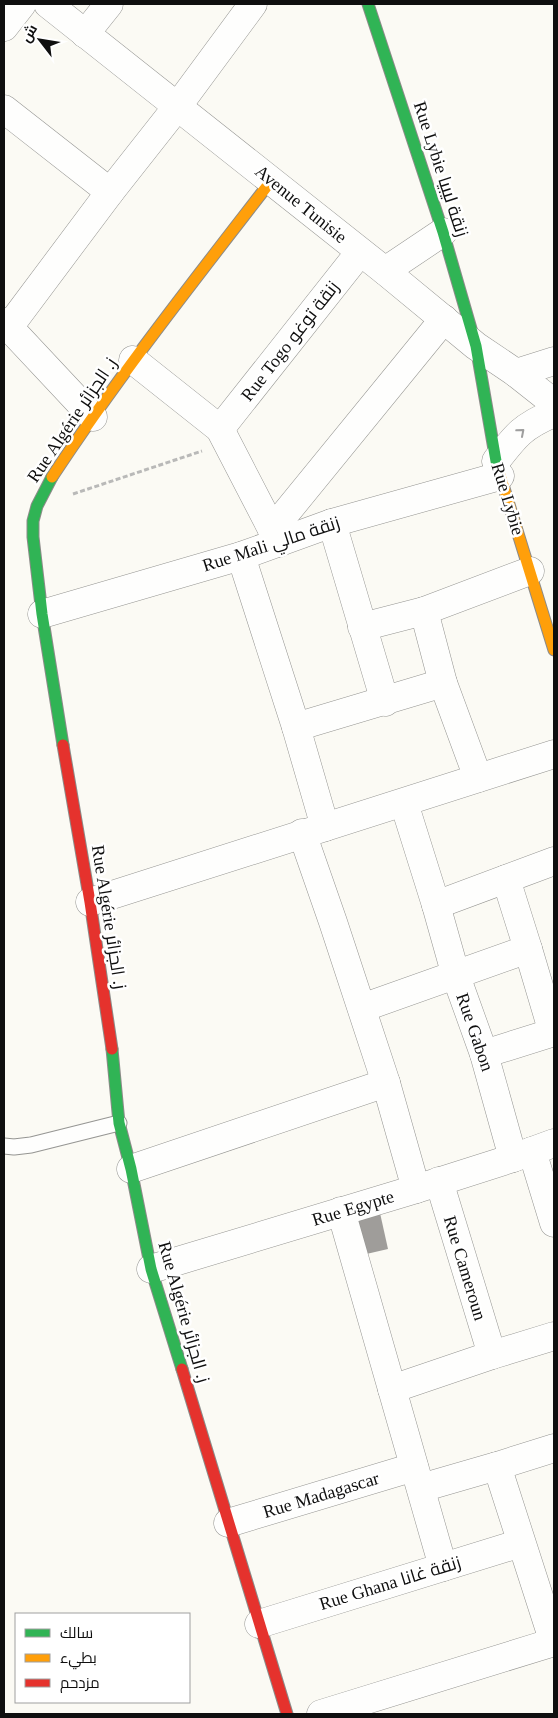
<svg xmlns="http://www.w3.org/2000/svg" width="558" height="1718" font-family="'Times New Roman',Cairo,serif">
  <rect width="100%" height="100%" fill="#fbfaf4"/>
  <polygon fill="#9f9d9a" points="380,1213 388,1249 362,1255 353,1219"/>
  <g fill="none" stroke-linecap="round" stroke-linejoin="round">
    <defs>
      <polyline id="lane" points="4,1146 14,1147 31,1145 119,1123"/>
      <g id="street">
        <polyline points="48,4 385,271 476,346 516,373 554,403"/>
        <polyline points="4,27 22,4"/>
        <polyline points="85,34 109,4"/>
        <polyline points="4,109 110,192"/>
        <polyline points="385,271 443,232"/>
        <polyline points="4,322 93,417"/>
        <polyline points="9,327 110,192 177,107 253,4"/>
        <polyline points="133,360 220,429 279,543"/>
        <polyline points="516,373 554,361"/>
        <polyline points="220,429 360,252"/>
        <path d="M496 461C516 435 523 426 554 413"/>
        <polyline points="332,523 385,702"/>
        <polyline points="272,530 444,319"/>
        <polyline points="241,556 296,727 325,827"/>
        <polyline points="424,611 443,683 478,778"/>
        <polyline points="42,614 241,556 332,523 500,476"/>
        <polyline points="362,627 424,611 530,571"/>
        <polyline points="296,727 443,683"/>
        <polyline points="404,803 436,905 456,976 484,1054 513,1158"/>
        <polyline points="302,833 333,922 386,1083 416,1189"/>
        <path d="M90 902C245 852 400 803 554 754"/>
        <polyline points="436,905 554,861"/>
        <polyline points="528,949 553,1033"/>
        <polyline points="362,1008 528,949 506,879"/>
        <polyline points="484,1054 554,1032"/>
        <polyline points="532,1151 554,1223"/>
        <polyline points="131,1169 386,1083"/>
        <polyline points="439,1181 492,1355"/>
        <polyline points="341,1211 443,1567"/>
        <polyline points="151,1269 416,1189 513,1158 554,1143"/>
        <polyline points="392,1389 492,1355 554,1336"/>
        <polyline points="497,1466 554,1643"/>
        <polyline points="421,1488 497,1466 554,1448"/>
        <polyline points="228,1523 414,1467"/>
        <polyline points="259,1624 521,1543"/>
        <polyline points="321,1714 554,1642"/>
      </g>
      <g id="fast">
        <polyline points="368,4 443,232 476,346 496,461 499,472"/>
        <polyline points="52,477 37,506 33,521 33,537 42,614 63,745"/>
        <polyline points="112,1049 119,1123 131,1169 151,1269 182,1369"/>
      </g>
      <g id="slow">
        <polyline points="499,472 554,650"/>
        <path d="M52 477C120 374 196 278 271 181"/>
      </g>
      <g id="jam">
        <polyline points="63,745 90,902 112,1049"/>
        <polyline points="182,1369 287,1714"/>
      </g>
    </defs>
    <use href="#lane" stroke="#959592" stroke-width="17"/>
    <use href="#street" stroke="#959592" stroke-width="29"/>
    <use href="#fast" stroke="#8c8b89" stroke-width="13"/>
    <use href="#slow" stroke="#8c8b89" stroke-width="13"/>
    <use href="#jam" stroke="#8c8b89" stroke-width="13"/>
    <polyline stroke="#b9b9b8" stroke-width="3" stroke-dasharray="5 2.5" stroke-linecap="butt" points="73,494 202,451"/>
    <use href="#lane" stroke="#fefefd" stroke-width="15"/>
    <use href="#street" stroke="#fefefd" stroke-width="28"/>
    <use href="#fast" stroke="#30b455" stroke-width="11"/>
    <use href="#slow" stroke="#ff9f0a" stroke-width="11"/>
    <use href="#jam" stroke="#e5322d" stroke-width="11"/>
  </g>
  <defs><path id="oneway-chevron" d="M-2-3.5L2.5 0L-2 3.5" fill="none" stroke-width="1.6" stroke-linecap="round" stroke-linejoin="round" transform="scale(1.25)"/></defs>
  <use stroke="#9e9e9e" href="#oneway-chevron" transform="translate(521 432) rotate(-41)"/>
  <g text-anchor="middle" stroke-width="5" stroke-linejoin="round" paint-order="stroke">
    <g font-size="18" fill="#0f0f0f" stroke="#fff">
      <text transform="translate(441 169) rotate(72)" y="6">Rue Lybie زنقة ليبيا</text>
      <text transform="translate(301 204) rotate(39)" y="6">Avenue Tunisie</text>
      <text transform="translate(290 341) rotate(-52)" y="6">Rue Togo زنقة توغو</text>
      <text transform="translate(72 420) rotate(-56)" y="6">Rue Algérie ز. الجزائر</text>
      <text transform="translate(508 499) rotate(73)" y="6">Rue Lybie</text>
      <text transform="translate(271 544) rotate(-18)" y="6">Rue Mali زنقة مالي</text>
      <text transform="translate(109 917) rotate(81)" y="6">Rue Algérie ز. الجزائر</text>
      <text transform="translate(475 1032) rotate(71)" y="6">Rue Gabon</text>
      <text transform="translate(353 1208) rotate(-17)" y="6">Rue Egypte</text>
      <text transform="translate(465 1268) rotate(73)" y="6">Rue Cameroun</text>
      <text transform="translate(184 1312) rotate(74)" y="6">Rue Algérie ز. الجزائر</text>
      <text transform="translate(321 1495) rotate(-17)" y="6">Rue Madagascar</text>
      <text transform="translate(390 1583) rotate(-17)" y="6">Rue Ghana زنقة غانا</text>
    </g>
  </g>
  <rect width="558" height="1718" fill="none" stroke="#0f0f0f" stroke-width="10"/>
  <rect x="15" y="1613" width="175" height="90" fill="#ffffff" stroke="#9f9f9f"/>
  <rect x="25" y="1629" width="25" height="8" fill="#30b455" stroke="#9f9f9f"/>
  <text x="60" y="1638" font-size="15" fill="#0f0f0f">سالك</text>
  <rect x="25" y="1654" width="25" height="8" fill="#ff9f0a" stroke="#9f9f9f"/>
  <text x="60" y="1663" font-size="15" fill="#0f0f0f">بطيء</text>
  <rect x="25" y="1679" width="25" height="8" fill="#e5322d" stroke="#9f9f9f"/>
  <text x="60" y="1688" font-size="15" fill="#0f0f0f">مزدحم</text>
  <g transform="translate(40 40) rotate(301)" stroke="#ffffff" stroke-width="4" paint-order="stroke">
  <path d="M0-4L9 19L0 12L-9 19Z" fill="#0f0f0f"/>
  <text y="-8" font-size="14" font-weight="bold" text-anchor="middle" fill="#0f0f0f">ش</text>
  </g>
</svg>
